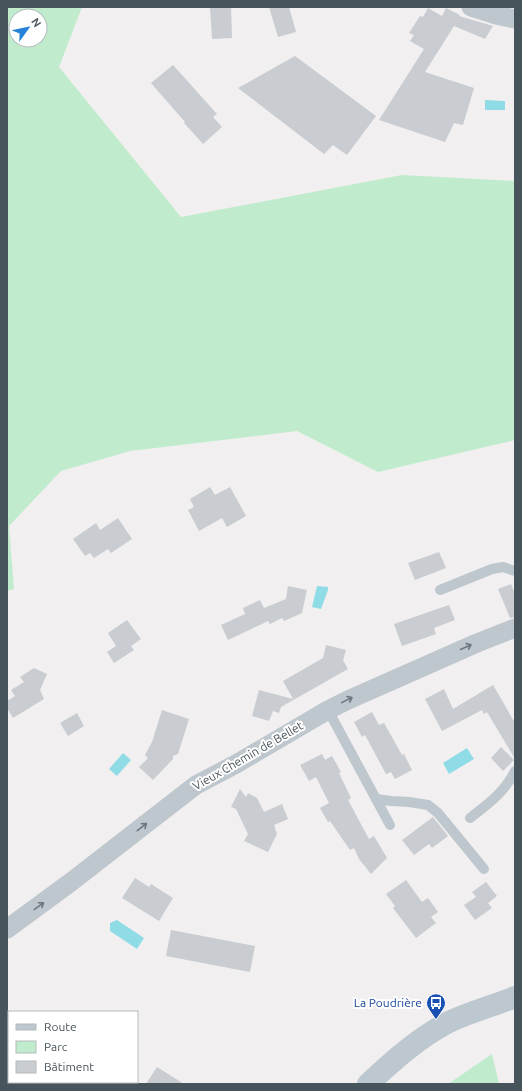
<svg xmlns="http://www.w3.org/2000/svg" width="522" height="1091" font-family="Ubuntu,sans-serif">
  <rect width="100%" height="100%" fill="#f1efef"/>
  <g fill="#c0eccd" fill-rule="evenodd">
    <path d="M7 7H82L59 67 181 217 402 175 515 181V440L378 472 297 431 130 451 61 471 9 526 14 589 7 591ZM16 16H40V40H16Z"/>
    <polygon points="492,1054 499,1084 448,1084"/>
  </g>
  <g fill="#90dce6">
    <polygon points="485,100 505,101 505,110 485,110"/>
    <polygon points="317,586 328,587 328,590 321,609 312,607"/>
    <polygon points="467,748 474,759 449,774 443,763"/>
    <polygon points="123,753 131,760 117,776 109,769"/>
    <polygon points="117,920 144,938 137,949 110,931 110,923"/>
  </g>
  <g fill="#c9ccd1">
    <polygon points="210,7 231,7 232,38 212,39"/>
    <polygon points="269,7 289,7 296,32 278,37"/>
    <polygon points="428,8 442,16 446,8 460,15 459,16 493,26 485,39 454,26 425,72 474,88 463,125 454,123 445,142 379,120 424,49 410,41 414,35 409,33 420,16 423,17"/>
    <polygon points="295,56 376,116 347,155 333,145 324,154 238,88"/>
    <polygon points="173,65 217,114 213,117 222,127 203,144 184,123 185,122 151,83"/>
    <polygon points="210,487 215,495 230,487 246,516 227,527 222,518 199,531 188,510 194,507 190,499"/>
    <polygon points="118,518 132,539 111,553 108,549 94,558 90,553 85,556 73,539 96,523 100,530"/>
    <polygon points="439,552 446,568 415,580 408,563"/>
    <polygon points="511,584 515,594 515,617 510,618 498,589"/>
    <polygon points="288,586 307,590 302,613 284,621 282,618 270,624 268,621 228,640 221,625 245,614 243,608 260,600 264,608 286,599"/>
    <polygon points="449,605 455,620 434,628 436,634 402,646 394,624"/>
    <polygon points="127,620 141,639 131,646 134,650 114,663 107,652 116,646 108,633"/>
    <polygon points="326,645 346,650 343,660 348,669 281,707 279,713 273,711 269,721 252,716 259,690 293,699 283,681 323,658"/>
    <polygon points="34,668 47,674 40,690 44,699 13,718 7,708 7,701 15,696 11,690 24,682 20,677"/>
    <polygon points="493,685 515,723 515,759 487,712 484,714 482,710 442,731 425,699 444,689 453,709"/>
    <polygon points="162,710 189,719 178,754 173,756 173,759 153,780 139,767 148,758 145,755 152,742"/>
    <polygon points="372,712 379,725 384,723 402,755 404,754 412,770 395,779 391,772 386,774 365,735 362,737 354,722"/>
    <polygon points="77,713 84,726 68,736 60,723"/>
    <polygon points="501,747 514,760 503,771 491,758"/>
    <polygon points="322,754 325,760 332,756 341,772 339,773 351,798 348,800 369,839 374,836 387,858 371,874 359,859 354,848 350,850 330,821 328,822 320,808 329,803 316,777 309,781 300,765"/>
    <polygon points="240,789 246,797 248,793 257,798 264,812 282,804 288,819 274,825 277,834 268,852 244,841 248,834 236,809 231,807"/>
    <polygon points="433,817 448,836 432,848 429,844 414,855 402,840"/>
    <polygon points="135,878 149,887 151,884 173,898 159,921 122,898"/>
    <polygon points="406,880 422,902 428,898 438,912 431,917 436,923 416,938 393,908 395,906 386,894"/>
    <polygon points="486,882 497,896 488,903 492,908 475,920 464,905 476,897 472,892"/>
    <polygon points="171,930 255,946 250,972 166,956"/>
    <polygon points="157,1067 184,1084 146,1084"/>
  </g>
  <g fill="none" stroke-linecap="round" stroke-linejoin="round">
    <g stroke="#bec7cd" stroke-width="10">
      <polyline points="440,590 492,569 503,567 515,571"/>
      <polyline points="328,710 390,825"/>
      <polyline points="376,799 391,801 409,802 428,805 438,813 484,869"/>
      <path d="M470 818C488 804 505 792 515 771"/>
    </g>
    <g stroke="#bec7cd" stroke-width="19">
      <polyline points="471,7 496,15 515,19"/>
      <polyline points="7,929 71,882 196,785 236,764 328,710 348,700 477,643 515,628"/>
    </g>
    <g stroke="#bcc7cf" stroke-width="22">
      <polyline points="69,1082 71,1084"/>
      <polyline points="7,1084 9,1082"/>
      <path d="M368 1084C393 1061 418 1038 449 1022 470 1012 493 1006 515 997"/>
    </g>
  </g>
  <defs><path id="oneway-shaft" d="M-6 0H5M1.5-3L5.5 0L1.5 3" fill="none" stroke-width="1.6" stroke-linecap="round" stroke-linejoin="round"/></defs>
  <g stroke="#6b767d">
    <use href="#oneway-shaft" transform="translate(466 647) rotate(-24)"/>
    <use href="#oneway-shaft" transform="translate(347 700) rotate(-26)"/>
    <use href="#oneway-shaft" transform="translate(142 827) rotate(-38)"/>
    <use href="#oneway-shaft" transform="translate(39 906) rotate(-36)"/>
  </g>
  <defs>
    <symbol id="bus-pin" viewBox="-11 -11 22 30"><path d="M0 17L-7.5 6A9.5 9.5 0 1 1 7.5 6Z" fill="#1a4fb4" stroke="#fff"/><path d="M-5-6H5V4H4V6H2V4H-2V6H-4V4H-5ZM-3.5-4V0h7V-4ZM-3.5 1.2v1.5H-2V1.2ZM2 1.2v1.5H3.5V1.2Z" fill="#fff"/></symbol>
  </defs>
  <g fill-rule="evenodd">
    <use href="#bus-pin" x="425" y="992" width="22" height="30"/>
  </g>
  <g text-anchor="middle" stroke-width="4" stroke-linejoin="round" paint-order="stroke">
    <g font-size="12" fill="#48545b" stroke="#fff">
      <text transform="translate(248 756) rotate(-30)" y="4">Vieux Chemin de Bellet</text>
    </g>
    <g font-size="12" fill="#164399" stroke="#fff" text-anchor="end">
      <text x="422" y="1007">La Poudrière</text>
    </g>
  </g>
  <rect width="522" height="1091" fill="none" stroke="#48545b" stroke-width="16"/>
  <rect x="8" y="1011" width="130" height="72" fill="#ffffff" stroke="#b6bbbd"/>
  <rect x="16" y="1024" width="20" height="6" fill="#bcc7cf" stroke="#b6bbbd"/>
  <text x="44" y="1031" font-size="12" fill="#48545b">Route</text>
  <rect x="16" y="1041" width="20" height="12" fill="#c0eccd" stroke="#b6bbbd"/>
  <text x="44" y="1051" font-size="12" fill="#48545b">Parc</text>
  <rect x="16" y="1061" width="20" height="12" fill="#c9ccd1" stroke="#b6bbbd"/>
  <text x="44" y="1071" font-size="12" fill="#48545b">Bâtiment</text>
  <g transform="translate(28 28) rotate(57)"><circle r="19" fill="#ffffff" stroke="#b6bbbd"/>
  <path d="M0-3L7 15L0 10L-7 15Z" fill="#2582d6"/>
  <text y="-6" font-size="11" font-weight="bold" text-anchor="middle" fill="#48545b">N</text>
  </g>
</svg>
